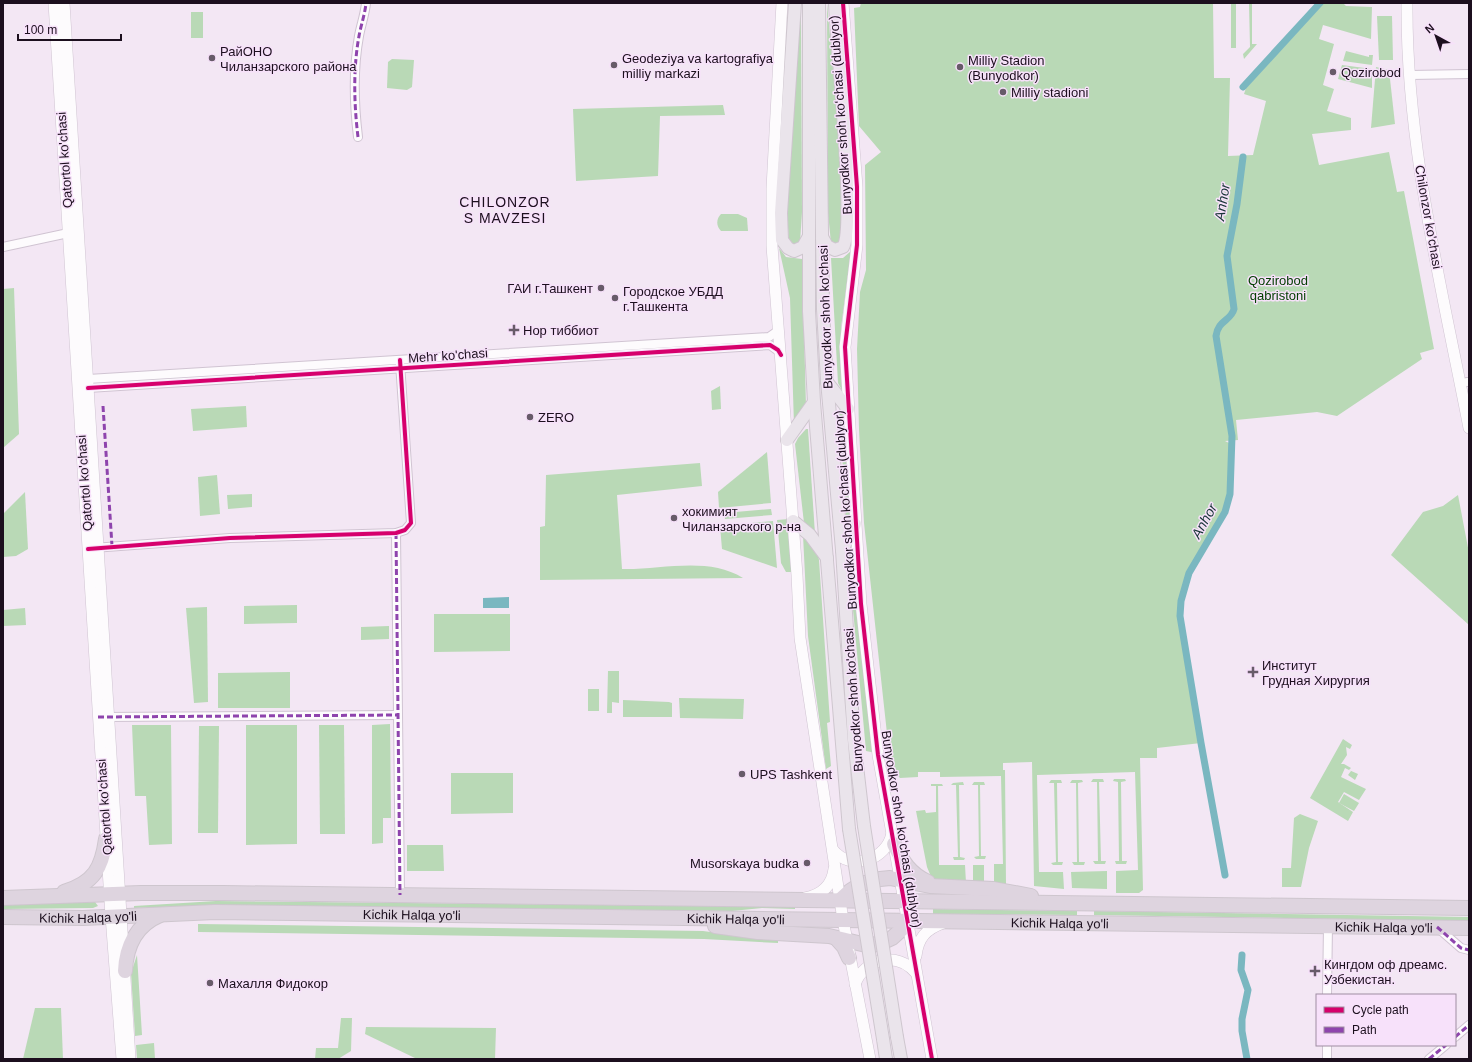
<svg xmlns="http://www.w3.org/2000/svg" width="1472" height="1062" font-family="Helvetica,sans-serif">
  <rect width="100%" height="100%" fill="#f3e7f4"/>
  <g fill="#b9d9b6">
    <polygon points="827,3 842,168 842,245 831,243 828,213"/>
    <path d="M861 3H1213L1214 78H1230L1228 156 1253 155 1266 101 1244 94 1246 88 1324 3H1343L1346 6 1372 7 1371 39 1323 25 1319 39 1334 44 1323 85 1334 89 1327 111 1351 118V130L1312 134 1319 165 1389 152 1397 192 1404 191 1434 349 1420 353 1422 359 1337 416 1317 412 1236 420 1238 440 1225 441 1231 444C1231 467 1232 490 1225 512L1189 573 1181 601 1180 616 1183 638 1201 743 1157 748V758H1140L1143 890 1139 893H1116V871L1138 870 1135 772 1037 775 1039 872H1063L1064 889 1034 886 1032 762 1003 763V770H1005L1006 885 994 884V864H1003L1001 776 940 777V772H918V777L900 778C894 772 895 767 890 761L864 523 859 430 857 349 860 292 866 270 865 165 881 152 859 126 854 8 860 7Z"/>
    <rect x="1231" y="3" width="5" height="45"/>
    <polygon points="1249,3 1252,3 1252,44 1257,44 1244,59 1243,54 1250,47"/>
    <polygon points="801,5 802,212 800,243 796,247 789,242 787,213"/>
    <rect x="191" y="12" width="12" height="26"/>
    <polygon points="1392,16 1393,60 1379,60 1377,16"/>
    <polygon points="1346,51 1369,57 1369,55 1373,55 1372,65 1343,61"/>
    <polygon points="392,59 414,60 412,87 407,90 387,88 388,62"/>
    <polygon points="1342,65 1372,69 1372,88 1338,79"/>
    <polygon points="1376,67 1389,70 1395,124 1371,128"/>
    <polygon points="723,105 725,115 660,116 658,176 576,181 573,109"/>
    <path d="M721 214H738L747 218 748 231H721C716 226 716 219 721 214Z"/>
    <polygon points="779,248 786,257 802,259 806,406 794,425 790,298"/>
    <polygon points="851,251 841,328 843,392 838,383 831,258 843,258"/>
    <polygon points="14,288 19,434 3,448 3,289"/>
    <polygon points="720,386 721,409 712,410 711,391"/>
    <polygon points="246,406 247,427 193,431 191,409"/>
    <polygon points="839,409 844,412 852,521 847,530"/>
    <polygon points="806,429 808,429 815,534 804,523 795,444 798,438"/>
    <polygon points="767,452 771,503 719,508 718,492"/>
    <path d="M700 463 702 486 617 495 622 569C661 570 708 556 743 578L540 580V527L545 526 546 475Z"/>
    <polygon points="217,475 220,514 200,516 198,477"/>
    <polygon points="25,492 28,549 16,556 3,557 3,514"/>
    <polygon points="252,494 252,507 228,509 227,495"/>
    <polygon points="1458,495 1469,553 1469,625 1391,555 1423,512 1443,506"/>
    <polygon points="771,509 772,515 725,519 724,513"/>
    <polygon points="789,519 793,572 786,572 781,563 777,520"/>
    <polygon points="773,521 777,568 722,549 720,526"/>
    <polygon points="803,535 817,551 819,560 830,722 827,723 831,766 826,769 808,636"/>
    <polygon points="852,548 876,753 866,751 851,588 849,555"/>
    <polygon points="297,605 297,623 244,624 244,606"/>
    <polygon points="207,607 208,702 194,703 186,608"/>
    <polygon points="25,608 26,625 3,626 3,610"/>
    <polygon points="434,614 510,614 510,651 434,652"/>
    <polygon points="389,626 389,639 361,640 361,627"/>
    <polygon points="608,671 619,671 619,703 612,702 612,713 607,713"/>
    <polygon points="290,672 290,708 218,708 218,673"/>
    <rect x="588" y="689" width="11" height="22"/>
    <polygon points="679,698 744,699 743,719 680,718"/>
    <polygon points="623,700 669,702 672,703 672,717 623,717"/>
    <polygon points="390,724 391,818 383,818 383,843 372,844 372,725"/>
    <polygon points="132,725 171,725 172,844 149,845 146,796 135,796"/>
    <polygon points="246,725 297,725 297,844 246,845"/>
    <polygon points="319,725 344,725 345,834 320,834"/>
    <polygon points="199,726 219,726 218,833 198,833"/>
    <polygon points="1343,739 1352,745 1350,749 1346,747 1347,755 1341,764 1344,764 1351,768 1349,770 1358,774 1355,780 1348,775 1351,771 1345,768 1341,777 1366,789 1359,800 1344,792 1338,802 1353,812 1348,821 1310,798"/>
    <polygon points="513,773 513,813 451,814 451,773"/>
    <polygon points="1093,779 1103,779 1104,782 1099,782 1101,861 1106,861 1105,864 1095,864 1093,861 1098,861 1097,782 1091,782"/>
    <polygon points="1114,779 1125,779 1126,781 1121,782 1122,861 1127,861 1126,864 1116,864 1115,861 1119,861 1118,782 1113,781"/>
    <polygon points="1051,780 1061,780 1062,783 1057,783 1058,862 1063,862 1062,865 1053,865 1051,863 1056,862 1054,783 1049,783"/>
    <polygon points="1072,780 1082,780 1083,782 1078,783 1079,862 1085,862 1084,865 1074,865 1072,862 1077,862 1076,783 1070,783"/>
    <polygon points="963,782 964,785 959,785 960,857 965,858 964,860 954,860 953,857 958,857 956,785 951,785 953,783"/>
    <polygon points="974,782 984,782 985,785 980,785 981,856 986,856 985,859 976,859 974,857 979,856 978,785 972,785"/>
    <polygon points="931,784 942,784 943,786 938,786 939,865 965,865 966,883 932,879 927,867 916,811 925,810 926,813 936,812 936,786 931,786"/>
    <polygon points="1344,794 1359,803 1354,811 1339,803"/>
    <polygon points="1300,814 1318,821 1309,848 1301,887 1282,887 1282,868 1291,868 1294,818"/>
    <polygon points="407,845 443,845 444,871 407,871"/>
    <rect x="973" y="865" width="11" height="19"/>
    <polygon points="1107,871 1107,889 1072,888 1071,872"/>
    <polygon points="216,901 795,907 795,909 762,908 732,911 216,905 134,908 134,906"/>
    <polygon points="95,902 98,906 93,908 3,909 3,904"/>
    <polygon points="933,909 1077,911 1077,915 933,914"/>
    <polygon points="1094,911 1469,917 1469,921 1094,915"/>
    <polygon points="198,924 703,931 778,941 778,943 704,939 198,932"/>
    <polygon points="137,955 142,1035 135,1036 131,973"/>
    <polygon points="35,1008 61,1008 63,1059 23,1059"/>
    <polygon points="341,1018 352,1018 351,1051 338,1059 315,1059 316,1048 338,1048"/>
    <polygon points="366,1027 496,1028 495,1059 417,1059 365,1034"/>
    <polygon points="154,1043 155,1059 137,1059 136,1045"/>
  </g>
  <polygon fill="#7ab7c0" points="509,597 509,608 483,608 483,598"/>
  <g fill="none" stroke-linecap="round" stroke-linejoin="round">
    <g stroke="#7ab7c0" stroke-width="7">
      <polyline points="1243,87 1320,3"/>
      <path d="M1225 875 1201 743 1180 616 1181 601 1189 573 1225 512 1230 494 1232 436 1216 336C1218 320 1231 321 1234 309L1227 256 1237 204 1243 157"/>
      <polyline points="1242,955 1241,970 1248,990 1242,1019 1242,1031 1247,1059"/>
    </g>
    <defs>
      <g id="street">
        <polyline points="1410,75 1469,74"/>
        <path d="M358 137C354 104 353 69 359 36 361 25 365 14 366 3"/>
        <polyline points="3,247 73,232"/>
        <polyline points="88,379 769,337 779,330"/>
        <polyline points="1467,382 1469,382"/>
        <polyline points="88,388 770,345 781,353"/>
        <polyline points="396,533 400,895"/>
        <polyline points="93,548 230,538 396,533 405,530 411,523 400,363"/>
        <polyline points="103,717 398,715"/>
        <polyline points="1438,928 1461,948 1469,950"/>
        <polyline points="1327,995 1328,926"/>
        <polyline points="1455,1037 1469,1025"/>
        <polyline points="1327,1059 1327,1045"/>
        <polyline points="1429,1059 1446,1045"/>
      </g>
      <g id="secondary">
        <polyline points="54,3 111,916 122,1059"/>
        <polyline points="64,3 130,1059"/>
        <polyline points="782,3 772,188 772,246 797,575 800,638 843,920 870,1059"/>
        <polyline points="843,3 857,187 857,245 845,347 861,604 878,755 932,1059"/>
        <path d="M1407 3C1406 147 1442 288 1469 428"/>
        <path d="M833 850C851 872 887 860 892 833"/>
        <path d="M805 898C821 895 832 886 834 869"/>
        <path d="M916 956C918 938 926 929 943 923"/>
        <path d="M855 984C865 958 897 951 916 973"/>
      </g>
      <g id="primary">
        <polyline points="795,3 781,213 782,240 788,248 794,251 803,247 808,238"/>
        <polyline points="809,3 809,311 814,402 849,829"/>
        <polyline points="819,3 823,309 827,381 842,550 854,740 864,826"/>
        <path d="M822 237 827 246 835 250 843 247C856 228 836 39 835 3"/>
        <polyline points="827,382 848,409"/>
        <polyline points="787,440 814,402"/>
        <polyline points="793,521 810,535 827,558"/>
        <polyline points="842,550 855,524"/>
        <polyline points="897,1037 901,1059"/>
        <polyline points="883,1039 886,1059"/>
      </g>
      <g id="highway">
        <path d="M894 844C902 861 910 874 928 882"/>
        <path d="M64 892C94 883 102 868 106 839"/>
        <polyline points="3,898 141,893 223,893 1469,908"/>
        <polyline points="840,900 850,891 861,884 880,879 890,878 930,886 993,889 1031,896"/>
        <path id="s1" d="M3 917 83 918 215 912 1469 928"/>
        <polyline points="715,926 758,932 829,936 866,945 879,944 892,938 902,929 907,921"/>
        <polyline points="836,938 844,947 849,958"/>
        <path d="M125 971C126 947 136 925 160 915"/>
      </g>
    </defs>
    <use href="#street" stroke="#d0c4d2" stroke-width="10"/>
    <use href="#secondary" stroke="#d0c4d2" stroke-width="12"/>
    <use href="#primary" stroke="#cec6ce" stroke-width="14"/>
    <use href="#highway" stroke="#cec6ce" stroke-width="16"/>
    <use href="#street" stroke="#fdfbfd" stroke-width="8"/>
    <use href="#secondary" stroke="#fdfbfd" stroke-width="11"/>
    <use href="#primary" stroke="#eae4eb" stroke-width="12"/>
    <use href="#highway" stroke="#ded4df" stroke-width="14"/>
    <defs>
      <g id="primary-bridge">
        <polyline points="864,826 897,1037"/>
        <polyline points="849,829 883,1039"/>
      </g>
    </defs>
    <use href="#primary-bridge" stroke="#cec6ce" stroke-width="14" stroke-linecap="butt"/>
    <use href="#primary-bridge" stroke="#eae4eb" stroke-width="12"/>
    <g stroke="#8e44ad" stroke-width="3" stroke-dasharray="6 3" stroke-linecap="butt">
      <path d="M358 137C354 104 353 69 359 36 361 25 365 14 366 3"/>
      <polyline points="103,406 112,546"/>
      <polyline points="396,533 400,895"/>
      <polyline points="98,717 398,715"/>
      <polyline points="1437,927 1461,948 1469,950"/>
      <polyline points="1455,1037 1469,1025"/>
      <polyline points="1429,1059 1446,1045"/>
    </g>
    <defs>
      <g id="cycleway">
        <polyline points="843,3 857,187 857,245 845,347 861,604 878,755 932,1059"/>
        <polyline points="88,388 770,345 778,350 781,355"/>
        <polyline points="88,549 230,538 396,533 405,530 411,523 400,360"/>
      </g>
    </defs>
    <use href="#cycleway" stroke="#f7e1fa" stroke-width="6"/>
    <use href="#cycleway" stroke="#d6006c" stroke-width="4"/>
  </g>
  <g fill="#675b69" stroke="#f7e1fa" stroke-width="1.5">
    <circle cx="212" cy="58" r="4"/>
    <circle cx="614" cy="65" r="4"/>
    <circle cx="960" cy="67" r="4"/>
    <circle cx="1333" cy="72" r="4"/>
    <circle cx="1003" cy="92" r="4"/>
    <circle cx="601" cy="288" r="4"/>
    <circle cx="615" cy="298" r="4"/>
    <path d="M512 324h4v4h4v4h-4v4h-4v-4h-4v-4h4z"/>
    <circle cx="530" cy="417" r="4"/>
    <circle cx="674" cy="518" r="4"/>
    <path d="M1251 666h4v4h4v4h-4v4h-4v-4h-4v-4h4z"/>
    <circle cx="742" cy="774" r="4"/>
    <circle cx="807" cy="863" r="4"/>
    <path d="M1313 965h4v4h4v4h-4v4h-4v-4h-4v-4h4z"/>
    <circle cx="210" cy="983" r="4"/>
  </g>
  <g text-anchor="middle" stroke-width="3" stroke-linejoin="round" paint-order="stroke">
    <g font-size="13" fill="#1c0f1e" stroke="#f7e1fa" text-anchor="start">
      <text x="220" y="56">РайОНО<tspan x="220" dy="15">Чиланзарского района</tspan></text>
      <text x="622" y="63">Geodeziya va kartografiya<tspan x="622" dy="15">milliy markazi</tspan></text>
      <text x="968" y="65">Milliy Stadion<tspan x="968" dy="15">(Bunyodkor)</tspan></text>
      <text x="1341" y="77">Qozirobod</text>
      <text x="1011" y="97">Milliy stadioni</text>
      <text x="593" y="293" text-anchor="end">ГАИ г.Ташкент</text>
      <text x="623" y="296">Городское УБДД<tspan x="623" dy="15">г.Ташкента</tspan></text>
      <text x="523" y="335">Нор тиббиот</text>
      <text x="538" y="422">ZERO</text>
      <text x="682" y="516">хокимият<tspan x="682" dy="15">Чиланзарского р-на</tspan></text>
      <text x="1262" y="670">Институт<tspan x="1262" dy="15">Грудная Хирургия</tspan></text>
      <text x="750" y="779">UPS Tashkent</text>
      <text x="799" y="868" text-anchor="end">Musorskaya budka</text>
      <text x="1324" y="969">Кингдом оф дреамс.<tspan x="1324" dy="15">Узбекистан.</tspan></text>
      <text x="218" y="988">Махалля Фидокор</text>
    </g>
    <g font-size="13" fill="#1c0f1e" stroke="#f7e1fa">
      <text transform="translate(840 115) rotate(-94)" y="5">Bunyodkor shoh koʻchasi (dublyor)</text>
      <text transform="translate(64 160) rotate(-94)" y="5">Qatortol ko'chasi</text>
      <text transform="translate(1429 217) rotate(80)" y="5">Chilonzor ko'chasi</text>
      <text transform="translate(825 317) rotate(-92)" y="5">Bunyodkor shoh ko'chasi</text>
      <text transform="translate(448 355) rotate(-4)" y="5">Mehr ko'chasi</text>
      <text transform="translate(84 483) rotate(-94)" y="5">Qatortol ko'chasi</text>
      <text transform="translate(845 510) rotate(-94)" y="5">Bunyodkor shoh koʻchasi (dublyor)</text>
      <text transform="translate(853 700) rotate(-94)" y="5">Bunyodkor shoh ko'chasi</text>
      <text transform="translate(104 807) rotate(-94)" y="5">Qatortol ko'chasi</text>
      <text transform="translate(902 829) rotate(81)" y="5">Bunyodkor shoh koʻchasi (dublyor)</text>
      <text dy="5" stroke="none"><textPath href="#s1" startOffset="409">Kichik Halqa yo'li</textPath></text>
      <text dy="5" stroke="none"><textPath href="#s1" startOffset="85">Kichik Halqa yo'li</textPath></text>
      <text dy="5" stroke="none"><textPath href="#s1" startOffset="733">Kichik Halqa yo'li</textPath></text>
      <text dy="5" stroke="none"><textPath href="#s1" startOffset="1057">Kichik Halqa yo'li</textPath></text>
      <text dy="5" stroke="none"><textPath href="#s1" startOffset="1381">Kichik Halqa yo'li</textPath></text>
    </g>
    <g font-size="13" fill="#044003" stroke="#f7e1fa">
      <text x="1278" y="285">Qozirobod<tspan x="1278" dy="15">qabristoni</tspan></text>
    </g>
    <g font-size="14" letter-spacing="1" fill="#1c0f1e" stroke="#f7e1fa">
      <text x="505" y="207">CHILONZOR<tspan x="505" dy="16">S MAVZESI</tspan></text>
    </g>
    <g font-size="14" font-style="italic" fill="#183537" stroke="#f7e1fa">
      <text transform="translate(1222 202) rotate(-81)" y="5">Anhor</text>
      <text transform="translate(1204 521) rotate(-61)" y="5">Anhor</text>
    </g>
  </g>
  <rect width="1472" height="1062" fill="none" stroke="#1c0f1e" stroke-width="8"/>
  <rect x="1316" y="994" width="140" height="52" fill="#f7e1fa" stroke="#9f8da2"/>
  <rect x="1324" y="1007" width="20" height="6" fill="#d6006c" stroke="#9f8da2"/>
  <text x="1352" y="1014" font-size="12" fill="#1c0f1e">Cycle path</text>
  <rect x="1324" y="1027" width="20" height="6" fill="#8e44ad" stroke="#9f8da2"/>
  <text x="1352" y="1034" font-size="12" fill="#1c0f1e">Path</text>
  <g transform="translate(1436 36) rotate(320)" stroke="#f7e1fa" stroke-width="3" paint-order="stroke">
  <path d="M0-3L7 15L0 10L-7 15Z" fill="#1c0f1e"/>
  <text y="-6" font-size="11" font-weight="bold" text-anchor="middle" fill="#1c0f1e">N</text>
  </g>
  <path d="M18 34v6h103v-6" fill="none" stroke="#1c0f1e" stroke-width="2"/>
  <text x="24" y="34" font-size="12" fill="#1c0f1e" stroke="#f7e1fa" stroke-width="3" paint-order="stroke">100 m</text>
</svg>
